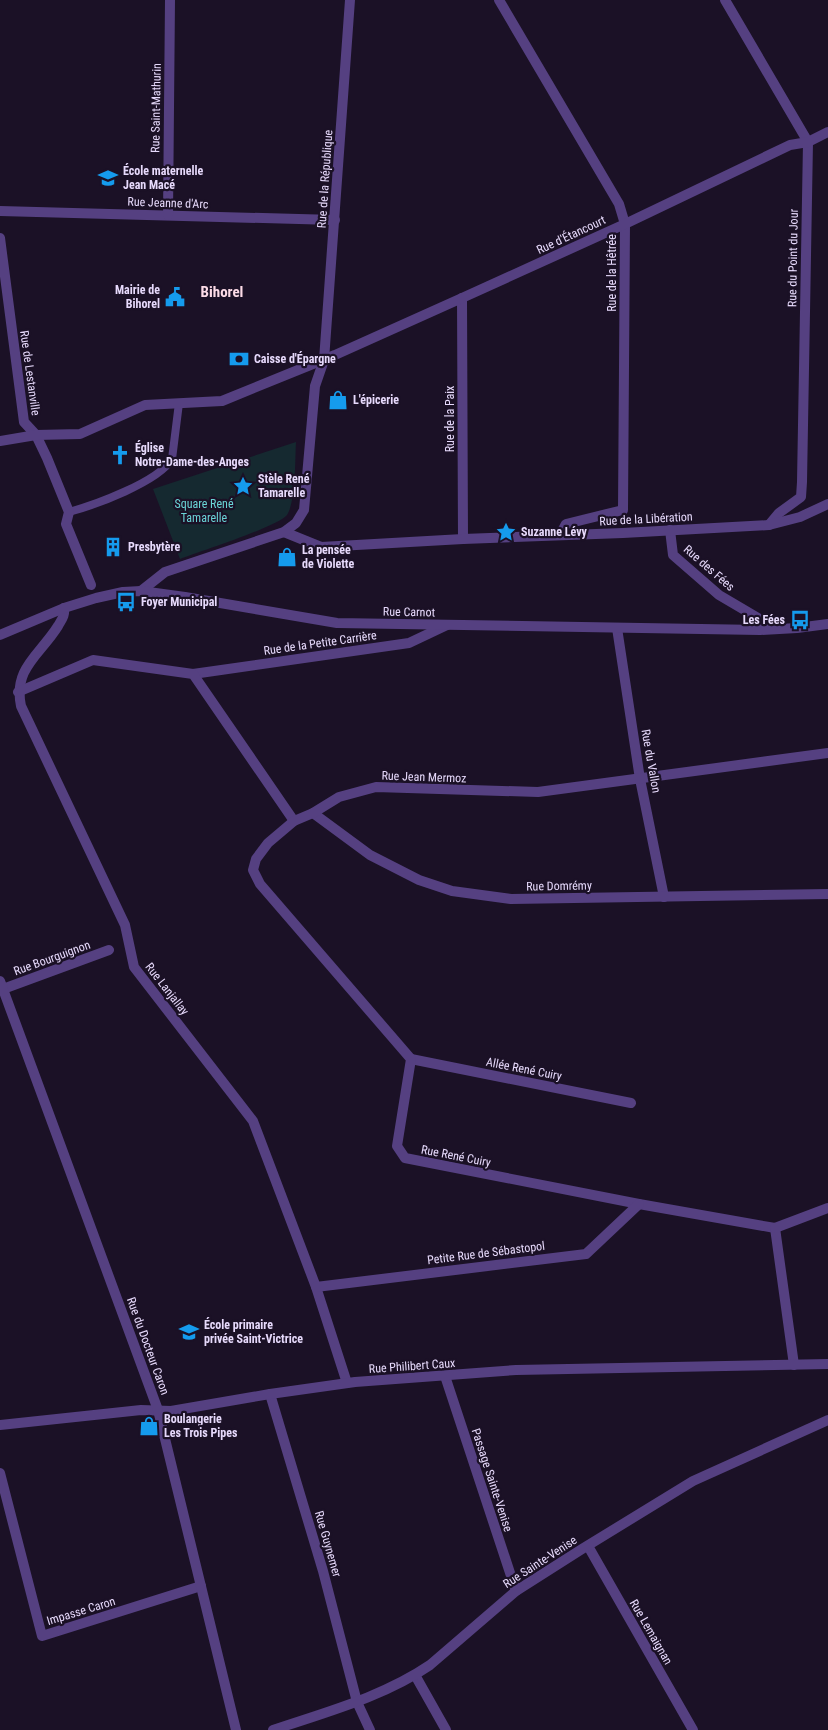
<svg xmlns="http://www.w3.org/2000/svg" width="828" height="1730" font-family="'Roboto Condensed',sans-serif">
  <rect width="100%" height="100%" fill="#1b1126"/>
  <path fill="#152930" d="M296 442C295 459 296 501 287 515 277 527 198 552 180 559L153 489Z"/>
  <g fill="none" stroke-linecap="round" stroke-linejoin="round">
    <path stroke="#554081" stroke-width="8" d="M69 512C95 505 158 482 172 459L179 403"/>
    <g stroke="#554081" stroke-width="10">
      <polyline points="499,0 619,204 625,224 623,510 566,524 560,535"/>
      <polyline points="725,0 808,142 802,482 801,497 779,513 769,525"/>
      <polyline points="0,211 335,220"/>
      <polyline points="168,215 170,0"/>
      <polyline points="0,238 24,422 36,435 47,458 69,512 66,524 91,585"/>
      <polyline points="462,298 463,539"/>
      <polyline points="0,441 36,435 80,434 145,405 222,401 335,355 462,298 625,224 790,145 808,142 828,132"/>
      <polyline points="670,530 673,555 719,595 775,628"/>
      <polyline points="284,532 321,547 463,539 623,533 769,525 800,517 828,504"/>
      <polyline points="141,591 165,572 284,532 296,523 304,510 315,386 324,360 350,0"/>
      <path d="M64 608C65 616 62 619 58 626 40 655 13 668 21 706L125 925 134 967 253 1121 316 1287 347 1383"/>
      <polyline points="617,628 640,779 664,897"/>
      <polyline points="193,674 409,643 447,625"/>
      <polyline points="18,692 93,660 193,674 294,821"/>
      <polyline points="313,813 370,855 419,880 452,891 511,899 828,894"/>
      <polyline points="3,989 109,950"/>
      <polyline points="411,1059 631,1103"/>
      <polyline points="775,1228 639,1204 405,1158 397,1146 411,1059 260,884 253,870 256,859 268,843 294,821 313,813 339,797 376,787 538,792 828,753"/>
      <polyline points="775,1228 794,1365"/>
      <polyline points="775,1228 828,1208"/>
      <polyline points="316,1287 586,1254 639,1204"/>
      <polyline points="445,1376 516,1591"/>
      <polyline points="270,1394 323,1571 357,1702 370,1730"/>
      <polyline points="0,1425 141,1410 171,1411 270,1394 355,1382 516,1370 828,1364"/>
      <polyline points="0,1473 42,1636 201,1586"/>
      <polyline points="588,1546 693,1730"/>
      <polyline points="415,1675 446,1730"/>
      <path d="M273 1730C326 1712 383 1697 430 1665L516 1591 582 1549 693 1481 828 1420"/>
    </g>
    <g stroke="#554081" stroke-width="10">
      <polyline points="0,635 64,608 96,598 123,592 141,591 185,597 337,623 760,630 797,628 828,624"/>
      <polyline points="0,981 158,1410 236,1730"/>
    </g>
  </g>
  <defs>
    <symbol id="school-bare" viewBox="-9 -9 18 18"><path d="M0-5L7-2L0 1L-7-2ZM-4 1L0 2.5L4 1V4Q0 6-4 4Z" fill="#159bed" stroke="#1b1126" stroke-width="2.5" paint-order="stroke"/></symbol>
    <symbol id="civic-bare" viewBox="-9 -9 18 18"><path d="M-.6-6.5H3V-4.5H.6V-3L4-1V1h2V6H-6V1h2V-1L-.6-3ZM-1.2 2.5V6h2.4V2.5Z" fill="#159bed" stroke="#1b1126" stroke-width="2.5" paint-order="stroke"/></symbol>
    <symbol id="bank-bare" viewBox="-9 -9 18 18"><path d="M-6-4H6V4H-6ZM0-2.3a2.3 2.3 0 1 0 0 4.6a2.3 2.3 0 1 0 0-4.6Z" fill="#159bed" stroke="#1b1126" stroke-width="2.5" paint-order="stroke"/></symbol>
    <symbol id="shop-bare" viewBox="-9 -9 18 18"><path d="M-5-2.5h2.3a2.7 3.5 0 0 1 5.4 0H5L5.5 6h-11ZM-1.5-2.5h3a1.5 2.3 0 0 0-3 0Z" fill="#159bed" stroke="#1b1126" stroke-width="2.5" paint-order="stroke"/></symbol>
    <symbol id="church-bare" viewBox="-9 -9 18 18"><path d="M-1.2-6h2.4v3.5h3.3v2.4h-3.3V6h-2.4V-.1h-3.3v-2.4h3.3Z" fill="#159bed" stroke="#1b1126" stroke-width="2.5" paint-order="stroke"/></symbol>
    <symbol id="sight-bare" viewBox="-9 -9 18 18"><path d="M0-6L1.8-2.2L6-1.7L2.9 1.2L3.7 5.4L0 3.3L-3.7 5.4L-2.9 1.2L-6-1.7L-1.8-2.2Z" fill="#159bed" stroke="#1b1126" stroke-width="2.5" paint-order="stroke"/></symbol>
    <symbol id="building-bare" viewBox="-9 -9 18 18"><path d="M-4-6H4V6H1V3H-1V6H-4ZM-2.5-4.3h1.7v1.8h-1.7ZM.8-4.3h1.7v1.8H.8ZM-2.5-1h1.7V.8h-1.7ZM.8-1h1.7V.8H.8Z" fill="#159bed" stroke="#1b1126" stroke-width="2.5" paint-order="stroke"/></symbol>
    <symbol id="bus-bare" viewBox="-9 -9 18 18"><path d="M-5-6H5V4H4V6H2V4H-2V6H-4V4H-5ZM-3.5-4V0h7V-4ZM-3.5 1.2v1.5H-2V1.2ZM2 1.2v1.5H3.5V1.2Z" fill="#159bed" stroke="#1b1126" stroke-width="2.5" paint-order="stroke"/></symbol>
  </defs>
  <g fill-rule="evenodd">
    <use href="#school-bare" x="94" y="164" width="28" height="28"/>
    <use href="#civic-bare" x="161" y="283" width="28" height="28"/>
    <use href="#bank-bare" x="225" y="345" width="28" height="28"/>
    <use href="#shop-bare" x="324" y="386" width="28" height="28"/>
    <use href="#church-bare" x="106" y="441" width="28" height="28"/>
    <use href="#sight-bare" x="229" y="472" width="28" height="28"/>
    <use href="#sight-bare" x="492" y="518" width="28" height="28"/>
    <use href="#building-bare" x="99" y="533" width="28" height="28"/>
    <use href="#shop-bare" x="273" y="543" width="28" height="28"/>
    <use href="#bus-bare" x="112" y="588" width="28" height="28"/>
    <use href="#bus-bare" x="786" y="606" width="28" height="28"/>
    <use href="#school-bare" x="175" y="1318" width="28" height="28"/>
    <use href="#shop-bare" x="135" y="1412" width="28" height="28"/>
  </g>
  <g text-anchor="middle" stroke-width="4.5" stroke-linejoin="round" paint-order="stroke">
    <g font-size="12" fill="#e7dafc" stroke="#1b1126">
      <text transform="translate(156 108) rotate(-89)" y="4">Rue Saint-Mathurin</text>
      <text transform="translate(325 179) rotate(-86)" y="4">Rue de la République</text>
      <text transform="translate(168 203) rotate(2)" y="4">Rue Jeanne d'Arc</text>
      <text transform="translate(571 235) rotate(-25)" y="4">Rue d'Étancourt</text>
      <text transform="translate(793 258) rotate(-89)" y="4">Rue du Point du Jour</text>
      <text transform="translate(612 273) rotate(-90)" y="4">Rue de la Hêtrée</text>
      <text transform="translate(30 373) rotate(82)" y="4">Rue de Lestanville</text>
      <text transform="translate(450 419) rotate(-90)" y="4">Rue de la Paix</text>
      <text transform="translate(646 519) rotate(-3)" y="4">Rue de la Libération</text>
      <text transform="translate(709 568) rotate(41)" y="4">Rue des Fées</text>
      <text transform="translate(409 612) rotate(1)" y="4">Rue Carnot</text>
      <text transform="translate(320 643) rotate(-8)" y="4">Rue de la Petite Carrière</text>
      <text transform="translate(651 761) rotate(80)" y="4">Rue du Vallon</text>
      <text transform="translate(424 777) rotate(2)" y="4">Rue Jean Mermoz</text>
      <text transform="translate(559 886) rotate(-1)" y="4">Rue Domrémy</text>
      <text transform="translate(52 958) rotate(-20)" y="4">Rue Bourguignon</text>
      <text transform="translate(167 989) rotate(52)" y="4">Rue Lanjallay</text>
      <text transform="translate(524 1069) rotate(11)" y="4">Allée René Cuiry</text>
      <text transform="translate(456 1156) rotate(11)" y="4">Rue René Cuiry</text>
      <text transform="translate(486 1253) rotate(-7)" y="4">Petite Rue de Sébastopol</text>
      <text transform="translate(148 1346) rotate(70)" y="4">Rue du Docteur Caron</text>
      <text transform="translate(412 1366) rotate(-4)" y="4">Rue Philibert Caux</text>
      <text transform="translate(492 1480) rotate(72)" y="4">Passage Sainte-Venise</text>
      <text transform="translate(328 1544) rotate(74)" y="4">Rue Guynemer</text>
      <text transform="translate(540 1562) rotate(-33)" y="4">Rue Sainte-Venise</text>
      <text transform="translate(81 1611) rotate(-17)" y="4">Impasse Caron</text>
      <text transform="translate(651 1632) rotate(60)" y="4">Rue Lemaignan</text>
    </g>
    <g font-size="12" font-weight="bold" fill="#e7dafc" stroke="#1b1126" text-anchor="start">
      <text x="123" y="175">École maternelle<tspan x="123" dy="14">Jean Macé</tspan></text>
      <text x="160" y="294" text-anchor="end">Mairie de<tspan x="160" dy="14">Bihorel</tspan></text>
      <text x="254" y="363">Caisse d'Épargne</text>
      <text x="353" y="404">L'épicerie</text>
      <text x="135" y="452">Église<tspan x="135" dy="14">Notre-Dame-des-Anges</tspan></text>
      <text x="258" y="483">Stèle René<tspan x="258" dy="14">Tamarelle</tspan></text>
      <text x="521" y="536">Suzanne Lévy</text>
      <text x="128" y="551">Presbytère</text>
      <text x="302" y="554">La pensée<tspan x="302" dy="14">de Violette</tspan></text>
      <text x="141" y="606">Foyer Municipal</text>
      <text x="785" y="624" text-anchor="end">Les Fées</text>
      <text x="204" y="1329">École primaire<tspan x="204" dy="14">privée Saint-Victrice</tspan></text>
      <text x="164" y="1423">Boulangerie<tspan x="164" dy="14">Les Trois Pipes</tspan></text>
    </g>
    <g font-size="12" fill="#6ad4d7" stroke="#1b1126">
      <text x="204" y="508">Square René<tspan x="204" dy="14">Tamarelle</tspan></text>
    </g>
    <g font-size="15" font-weight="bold" fill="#fcdbe7" stroke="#1b1126">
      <text x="222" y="297">Bihorel</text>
    </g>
  </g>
</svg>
